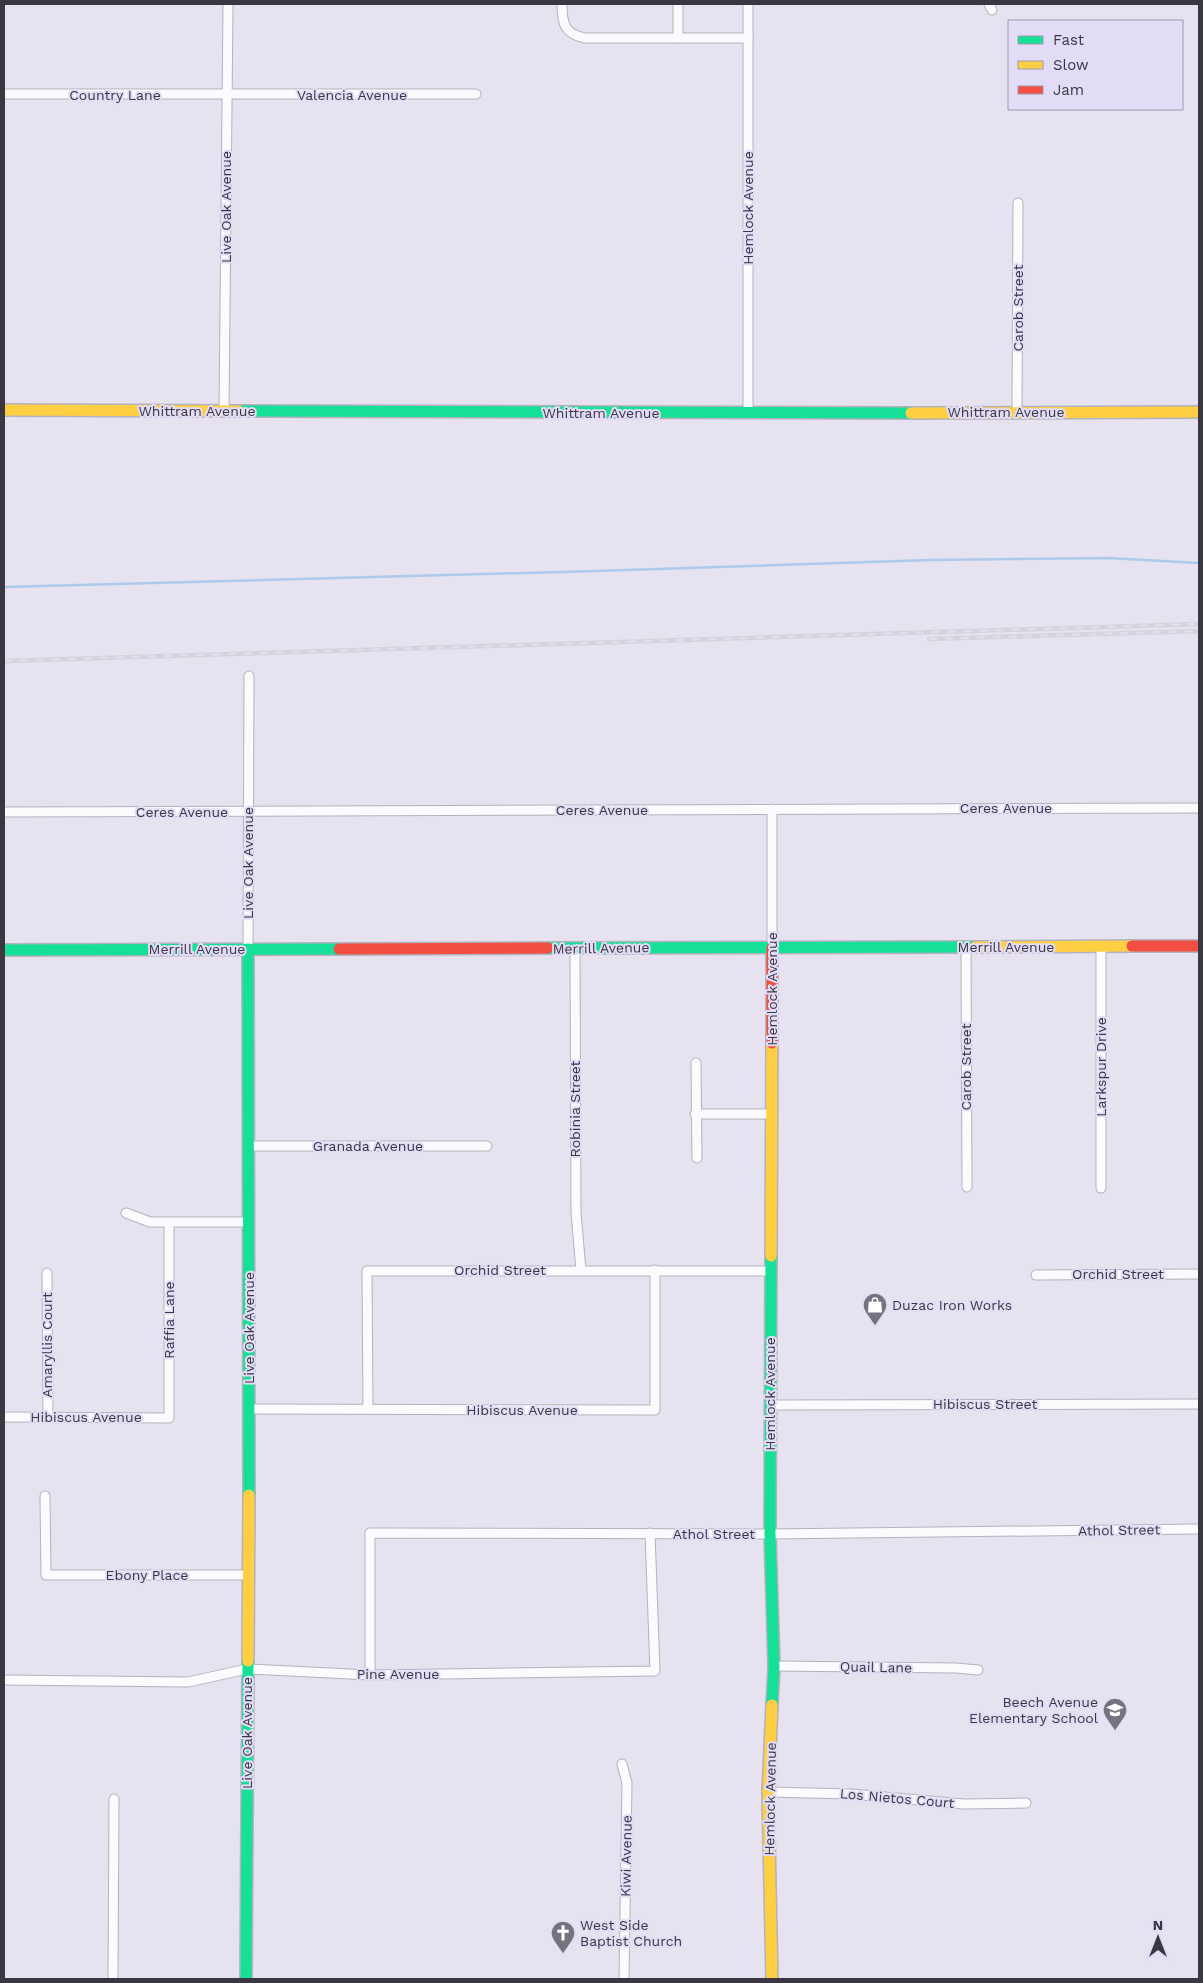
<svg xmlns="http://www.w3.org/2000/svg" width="1203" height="1983" font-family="'Work Sans',sans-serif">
  <rect width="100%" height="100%" fill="#e6e2f0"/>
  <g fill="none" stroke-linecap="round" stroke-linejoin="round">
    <polyline stroke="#abcaec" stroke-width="2.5" points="4,587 597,571 930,560 1108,558 1199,563"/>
    <defs>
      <g id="street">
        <path d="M562 4C562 23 564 34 585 38H748"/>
        <polyline points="678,4 678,38"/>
        <polyline points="748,4 748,413"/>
        <polyline points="989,4 992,10"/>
        <polyline points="4,94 476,94"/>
        <polyline points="224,411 228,4"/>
        <polyline points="1017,412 1018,203"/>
        <polyline points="4,812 1199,808"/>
        <polyline points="966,947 967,1187"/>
        <polyline points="772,948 772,809"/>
        <polyline points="248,949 249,676"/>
        <polyline points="575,949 576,1213 581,1270"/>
        <polyline points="696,1063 697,1158"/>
        <polyline points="695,1114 771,1114"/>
        <polyline points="249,1146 487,1146"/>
        <polyline points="1101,1188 1101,947"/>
        <polyline points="126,1213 150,1222 248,1222"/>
        <polyline points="47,1273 48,1417"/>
        <polyline points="1036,1275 1199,1274"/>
        <polyline points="770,1405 1199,1404"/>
        <polyline points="249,1409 655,1410 655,1270"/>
        <polyline points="368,1409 367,1271 771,1271"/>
        <polyline points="4,1417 169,1418 169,1223"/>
        <polyline points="45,1496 46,1575 248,1575"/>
        <polyline points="774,1666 956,1668 978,1670"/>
        <polyline points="370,1675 370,1533 770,1534 1199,1529"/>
        <polyline points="4,1680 188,1682 247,1669 370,1675 655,1671 650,1533"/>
        <polyline points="622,1764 627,1783 624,1979"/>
        <polyline points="768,1792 851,1794 964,1804 1026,1803"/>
        <polyline points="113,1979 114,1799"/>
      </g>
      <g id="fast">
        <polyline points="239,411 911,413"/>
        <polyline points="548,948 975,947"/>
        <polyline points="248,949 249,1495"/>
        <polyline points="4,950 339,949"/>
        <polyline points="771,1256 770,1534 774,1666 772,1705"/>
        <polyline points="246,1979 248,1661"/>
      </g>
      <g id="slow">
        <polyline points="4,410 239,411"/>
        <polyline points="911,413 1199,412"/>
        <polyline points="975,947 1132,946"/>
        <polyline points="771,1256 772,1043"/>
        <polyline points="248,1661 249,1495"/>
        <polyline points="772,1979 768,1792 772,1705"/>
      </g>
      <g id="jam">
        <polyline points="1132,946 1199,946"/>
        <polyline points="339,949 548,948"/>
        <polyline points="772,1043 772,948"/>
      </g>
    </defs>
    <use href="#street" stroke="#b4b2bd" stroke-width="11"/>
    <use href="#fast" stroke="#b4b2bd" stroke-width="14"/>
    <use href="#slow" stroke="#b4b2bd" stroke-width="14"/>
    <use href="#jam" stroke="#b4b2bd" stroke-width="14"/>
    <use href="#street" stroke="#fbfbfd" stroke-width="9"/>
    <use href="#fast" stroke="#16e098" stroke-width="11"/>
    <use href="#slow" stroke="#ffcf43" stroke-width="11"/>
    <use href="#jam" stroke="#f24e42" stroke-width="11"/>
    <defs>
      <g id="rail">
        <polyline points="929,639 1199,631"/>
        <polyline points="4,661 1199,624"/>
      </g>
    </defs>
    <use href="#rail" stroke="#d4d3d7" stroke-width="4.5"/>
    <use href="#rail" stroke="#e2dcf6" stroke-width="2.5" stroke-dasharray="8" stroke-linecap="butt"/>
  </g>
  <defs>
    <symbol id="shop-pin" viewBox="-11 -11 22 30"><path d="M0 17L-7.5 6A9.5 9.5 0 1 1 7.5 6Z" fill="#76737f" stroke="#e2dcf6"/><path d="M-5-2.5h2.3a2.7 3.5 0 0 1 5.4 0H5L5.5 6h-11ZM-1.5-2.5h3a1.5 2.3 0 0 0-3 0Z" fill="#fff"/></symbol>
    <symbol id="school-pin" viewBox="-11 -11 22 30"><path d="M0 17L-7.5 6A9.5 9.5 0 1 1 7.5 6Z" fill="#76737f" stroke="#e2dcf6"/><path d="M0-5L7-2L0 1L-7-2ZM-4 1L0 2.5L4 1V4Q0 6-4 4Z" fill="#fff"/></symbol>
    <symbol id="church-pin" viewBox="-11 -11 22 30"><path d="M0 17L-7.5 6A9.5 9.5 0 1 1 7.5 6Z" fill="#76737f" stroke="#e2dcf6"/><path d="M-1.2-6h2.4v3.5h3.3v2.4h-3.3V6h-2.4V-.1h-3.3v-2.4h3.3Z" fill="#fff"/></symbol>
  </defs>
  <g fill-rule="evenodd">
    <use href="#shop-pin" x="861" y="1291" width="28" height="38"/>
    <use href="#school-pin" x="1101" y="1696" width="28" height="38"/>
    <use href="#church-pin" x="549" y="1919" width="28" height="38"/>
  </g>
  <g text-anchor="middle" stroke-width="4" stroke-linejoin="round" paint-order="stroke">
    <g font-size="14" fill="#3a3742" stroke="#e2dcf6">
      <text x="115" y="100">Country Lane</text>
      <text x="352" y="100">Valencia Avenue</text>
      <text transform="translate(226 207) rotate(-90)" y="5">Live Oak Avenue</text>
      <text transform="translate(748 208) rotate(-90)" y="5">Hemlock Avenue</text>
      <text transform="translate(1018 308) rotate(-90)" y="5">Carob Street</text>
      <text x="197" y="416">Whittram Avenue</text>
      <text x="1006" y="417">Whittram Avenue</text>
      <text x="601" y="418">Whittram Avenue</text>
      <text x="1006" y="813">Ceres Avenue</text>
      <text x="602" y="815">Ceres Avenue</text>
      <text x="182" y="817">Ceres Avenue</text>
      <text transform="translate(248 863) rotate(-90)" y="5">Live Oak Avenue</text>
      <text x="1006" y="952">Merrill Avenue</text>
      <text transform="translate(601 948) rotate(-1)" y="5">Merrill Avenue</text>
      <text x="197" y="954">Merrill Avenue</text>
      <text transform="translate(772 989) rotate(-90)" y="5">Hemlock Avenue</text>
      <text transform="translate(966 1067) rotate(-90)" y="5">Carob Street</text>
      <text transform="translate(1101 1067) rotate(-90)" y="5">Larkspur Drive</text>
      <text transform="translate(575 1109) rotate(-90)" y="5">Robinia Street</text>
      <text x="368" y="1151">Granada Avenue</text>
      <text x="500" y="1275">Orchid Street</text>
      <text x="1118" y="1279">Orchid Street</text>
      <text transform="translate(169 1320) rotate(-90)" y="5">Raffia Lane</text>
      <text transform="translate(249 1328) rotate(-90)" y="5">Live Oak Avenue</text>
      <text transform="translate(47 1345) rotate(-90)" y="5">Amaryllis Court</text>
      <text transform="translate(770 1394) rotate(-90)" y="5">Hemlock Avenue</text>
      <text x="985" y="1409">Hibiscus Street</text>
      <text x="522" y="1415">Hibiscus Avenue</text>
      <text x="86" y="1422">Hibiscus Avenue</text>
      <text transform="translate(1119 1530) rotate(-1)" y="5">Athol Street</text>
      <text x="714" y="1539">Athol Street</text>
      <text x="147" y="1580">Ebony Place</text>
      <text transform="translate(876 1667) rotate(1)" y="5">Quail Lane</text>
      <text x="398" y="1679">Pine Avenue</text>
      <text transform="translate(247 1733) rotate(-90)" y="5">Live Oak Avenue</text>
      <text transform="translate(897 1798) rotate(5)" y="5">Los Nietos Court</text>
      <text transform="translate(770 1799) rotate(-89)" y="5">Hemlock Avenue</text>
      <text transform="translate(626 1856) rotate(-89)" y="5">Kiwi Avenue</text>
    </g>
    <g font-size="14" fill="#3a3742" stroke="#e2dcf6" text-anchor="start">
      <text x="892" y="1310">Duzac Iron Works</text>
      <text x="1098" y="1707" text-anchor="end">Beech Avenue<tspan x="1098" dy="16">Elementary School</tspan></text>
      <text x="580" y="1930">West Side<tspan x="580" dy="16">Baptist Church</tspan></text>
    </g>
  </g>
  <rect width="1203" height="1983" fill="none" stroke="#3a3742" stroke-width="10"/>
  <rect x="1008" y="20" width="175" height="90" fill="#e2dcf6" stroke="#9f9aae"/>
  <rect x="1018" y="36" width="25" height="8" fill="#16e098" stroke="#9f9aae"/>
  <text x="1053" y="45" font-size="15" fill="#3a3742">Fast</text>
  <rect x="1018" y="61" width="25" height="8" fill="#ffcf43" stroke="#9f9aae"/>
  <text x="1053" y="70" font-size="15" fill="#3a3742">Slow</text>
  <rect x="1018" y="86" width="25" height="8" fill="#f24e42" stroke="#9f9aae"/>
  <text x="1053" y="95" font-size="15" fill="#3a3742">Jam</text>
  <g transform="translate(1158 1938)" stroke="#e2dcf6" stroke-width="4" paint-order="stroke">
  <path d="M0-4L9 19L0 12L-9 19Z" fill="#3a3742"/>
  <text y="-8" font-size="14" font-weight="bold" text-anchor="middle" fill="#3a3742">N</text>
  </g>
</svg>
